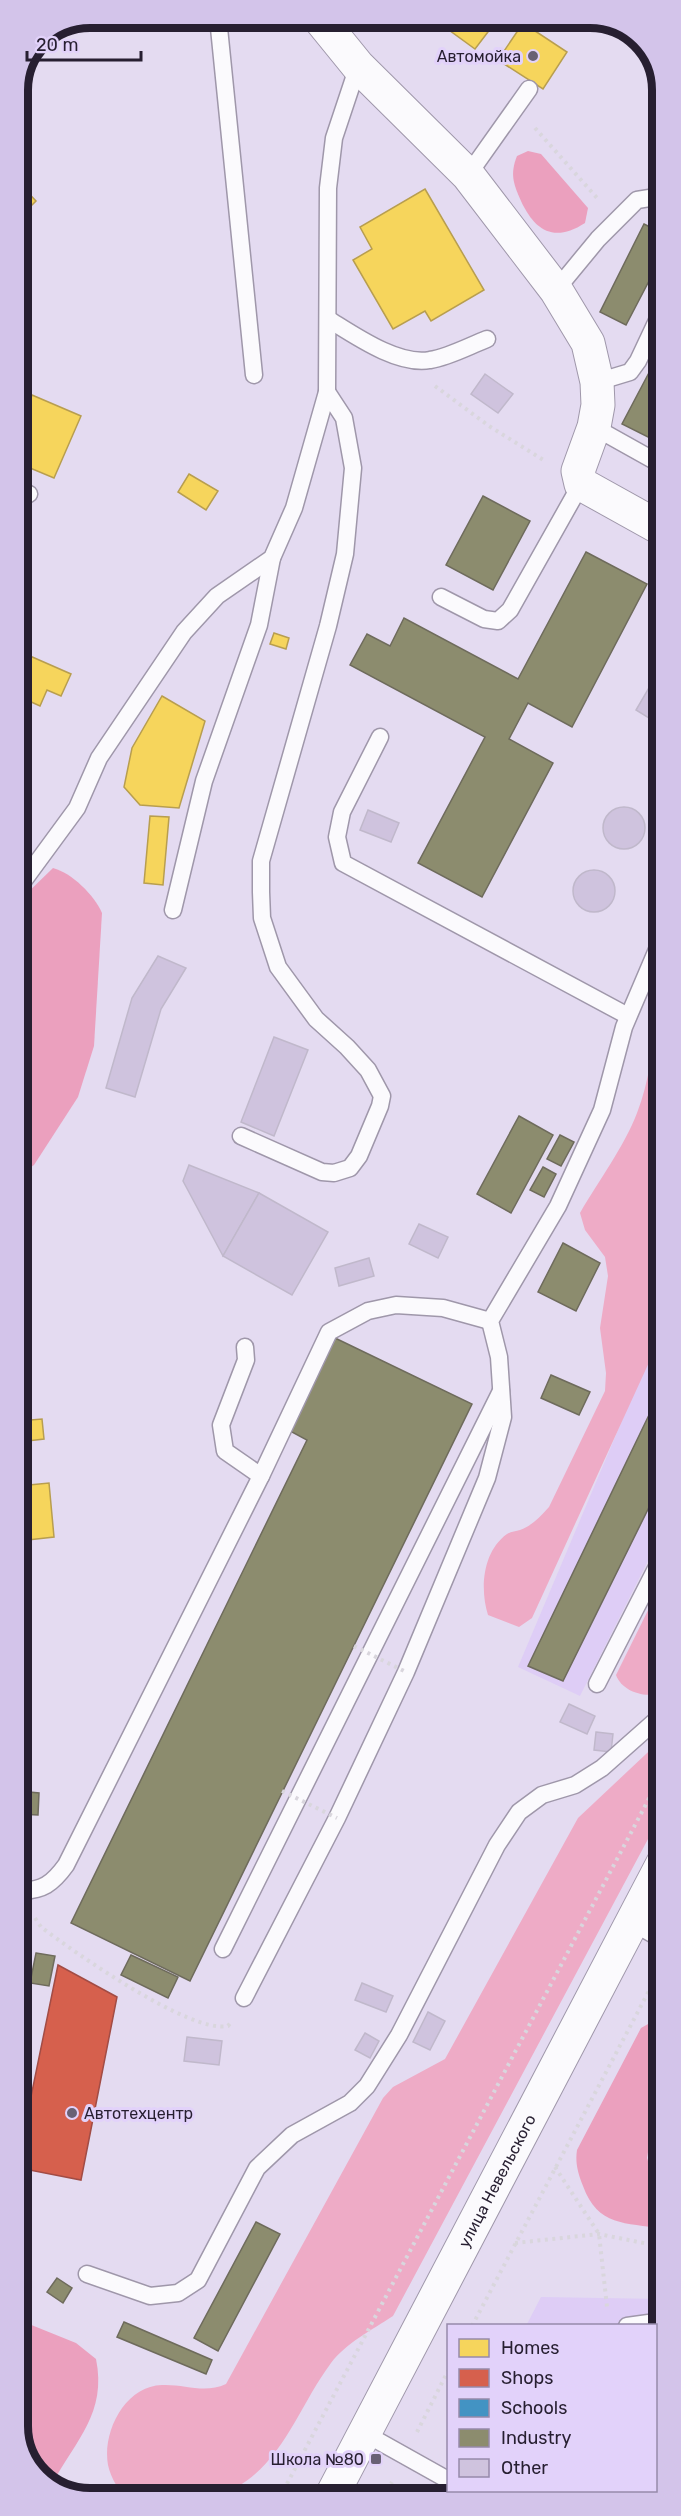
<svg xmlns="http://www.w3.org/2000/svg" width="681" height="2516" font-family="Rubik,sans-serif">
  <rect width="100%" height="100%" fill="#e4dbf1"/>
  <g fill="#decdf6">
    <polygon points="662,1326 662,1533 580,1696 518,1667"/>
    <polygon points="541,2297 663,2299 663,2425 656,2447 656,2326 526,2326"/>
    <polygon points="448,2466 448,2490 614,2491 605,2497 433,2497"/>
  </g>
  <g fill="#eeabc6">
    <path d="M662 1006V1334L532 1618 519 1627 488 1615C480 1590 482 1552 507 1534 510 1532 516 1531 520 1530 533 1525 540 1517 549 1507L605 1391 606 1373 600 1328 608 1276 605 1257 585 1230 580 1213C598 1182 625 1145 637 1113 651 1078 652 1042 662 1006Z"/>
    <path d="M662 1582 663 1691C648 1700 622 1692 616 1675Z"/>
    <path d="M663 1738V1811L393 2316C372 2330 346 2343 331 2363 294 2413 279 2477 214 2497 195 2502 152 2498 131 2498 118 2492 111 2478 108 2465 102 2432 125 2386 162 2385 185 2384 204 2394 226 2384L383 2098 393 2087 445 2059 578 1818Z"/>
  </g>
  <g fill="#eba0be">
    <path d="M528 151 541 154 588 208 585 223C554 243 535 231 521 201 513 183 510 174 517 156Z"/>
    <path d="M53 868C72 873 94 895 102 913L94 1046 78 1097 34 1165 19 1175V901Z"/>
    <path d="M657 2019 663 2024V2063L647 2158 651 2170 663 2182V2229C625 2222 598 2227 583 2186 578 2173 575 2163 577 2150L641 2028Z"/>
    <path d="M19 2320 76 2343 96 2359C107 2413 76 2440 52 2484L43 2480 19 2440Z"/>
  </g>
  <g fill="#f6d55c" stroke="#b89e4f" stroke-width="1.5">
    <polygon points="458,18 487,18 494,24 475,49 449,30"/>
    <polygon points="523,23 567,52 543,89 498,60"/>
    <polygon points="25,139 30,152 18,157 18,142"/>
    <polygon points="18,182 36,201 18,219"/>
    <polygon points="425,189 484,290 431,321 425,311 393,329 353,260 372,249 360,227"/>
    <polygon points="32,395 81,416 54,478 18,463 18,428"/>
    <polygon points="189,474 218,491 206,510 178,492"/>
    <polygon points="274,633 289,638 286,649 270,644"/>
    <polygon points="30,656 71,674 61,696 47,690 40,706 18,696 18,683"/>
    <polygon points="162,696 205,721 179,808 140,805 124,787 132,748"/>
    <polygon points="150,816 169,817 163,885 144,883"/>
    <polygon points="42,1419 44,1439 19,1442 19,1421"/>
    <polygon points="49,1483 54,1537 19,1541 19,1486"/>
  </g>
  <polygon fill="#d6604d" stroke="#a24c45" stroke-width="1.5" points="58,1965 117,1997 81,2180 19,2168 19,2155"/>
  <g fill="#4393c3" stroke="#3b7097" stroke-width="1.5">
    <polygon points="663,2371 663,2425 656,2447 656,2386"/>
    <polygon points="546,2490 614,2490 605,2497 543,2497"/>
  </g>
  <g fill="#8c8c6e" stroke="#6e6b5c" stroke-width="1.5">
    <polygon points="644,224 662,233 662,256 626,325 600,312"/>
    <polygon points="662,348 662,444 622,424"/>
    <polygon points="483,496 530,521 493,590 446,565"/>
    <polygon points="586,552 647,584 572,727 528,703 509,739 553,763 482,897 418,863 485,737 350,665 367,634 390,646 404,618 518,679"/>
    <polygon points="519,1116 553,1135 511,1213 477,1194"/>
    <polygon points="560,1135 574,1142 561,1166 547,1159"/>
    <polygon points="543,1167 556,1174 544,1197 530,1190"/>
    <polygon points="563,1243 600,1263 576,1311 538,1292"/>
    <polygon points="335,1338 472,1404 190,1981 71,1923 307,1440 290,1431"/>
    <polygon points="551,1375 590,1392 579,1415 541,1398"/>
    <polygon points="662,1388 662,1481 563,1681 528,1666"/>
    <polygon points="19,1791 39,1793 38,1815 19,1814"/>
    <polygon points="36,1953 55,1956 49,1986 30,1983"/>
    <polygon points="131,1955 178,1977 168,1998 121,1975"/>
    <polygon points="256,2222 280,2234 218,2351 194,2338"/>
    <polygon points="19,2254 29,2260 19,2275"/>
    <polygon points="57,2278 72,2288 63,2303 47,2292"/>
    <polygon points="124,2322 212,2360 206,2374 117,2337"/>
  </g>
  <g fill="#cfc3de" stroke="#c0b8cb" stroke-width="1.5">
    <polygon points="485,374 513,394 498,413 471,394"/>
    <polygon points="650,686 662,693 662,715 657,723 636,710"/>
    <circle cx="624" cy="828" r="21"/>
    <polygon points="368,810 399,823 391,842 360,830"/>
    <circle cx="594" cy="891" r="21"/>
    <polygon points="158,956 186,968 161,1009 135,1097 106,1088 132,998"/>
    <polygon points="274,1037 308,1050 274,1136 241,1122"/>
    <polygon points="189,1165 259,1193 223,1256 183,1181"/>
    <polygon points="259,1193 328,1232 292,1295 223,1256"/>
    <polygon points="419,1224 448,1237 438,1258 409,1244"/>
    <polygon points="369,1258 374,1276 339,1286 335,1268"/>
    <polygon points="569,1704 595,1716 587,1734 560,1722"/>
    <polygon points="596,1732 613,1734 611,1752 594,1750"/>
    <polygon points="362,1983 393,1996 386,2012 355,2000"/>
    <polygon points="428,2012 445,2021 430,2050 413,2042"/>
    <polygon points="365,2033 379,2041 370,2058 355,2050"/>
    <polygon points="187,2037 222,2041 219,2065 184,2061"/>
  </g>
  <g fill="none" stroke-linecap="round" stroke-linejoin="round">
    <defs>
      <g id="lane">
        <polyline points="218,18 254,375"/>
        <polyline points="468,175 529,89"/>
        <polyline points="556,290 598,239 637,200 662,196"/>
        <path d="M328 319C354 335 398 366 430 360 449 357 469 346 487 339"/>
        <polyline points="597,382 630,372 638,361 662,310"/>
        <polyline points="594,427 662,465"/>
        <polyline points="18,490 29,494"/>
        <polyline points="441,597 484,619 498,621 510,610 581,484"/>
        <polyline points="380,737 342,812 337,837 343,863 628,1016"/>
        <polyline points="19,887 77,808 99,758 184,632 217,596 272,558 294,508 327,392 328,188 334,138 358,66"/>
        <polyline points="173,910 204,781 259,625 272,558"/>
        <polyline points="241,1136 322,1172 334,1173 350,1168 359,1156 380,1106 382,1096 368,1070 347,1047 316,1019 278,967 262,918 261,892 261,861 328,626 345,554 353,468 344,418 327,392"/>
        <polyline points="245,1347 246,1360 221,1425 225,1451 261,1476"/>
        <polyline points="597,1684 662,1557"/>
        <path d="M19 1890C42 1892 53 1883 66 1865L261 1476 329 1332 368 1311 396 1305 443 1308 490 1321"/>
        <polyline points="633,1923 663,1940"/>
        <polyline points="223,1949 501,1391"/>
        <polyline points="244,1998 337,1818 406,1672 487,1478 503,1417 499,1357 490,1321 558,1206 602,1110 624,1027 662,938"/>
        <polyline points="87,2274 150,2296 178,2293 198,2280 257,2168 292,2135 350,2103 367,2086 399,2035 497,1845 519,1812 542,1795 575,1785 602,1768 663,1714"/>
        <polyline points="627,2326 663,2321"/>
        <polyline points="364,2433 448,2480"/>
        <polyline points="468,2490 480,2497"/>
        <polyline points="517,2497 521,2490"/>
      </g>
      <polyline id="street" points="319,18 358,66 468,175 556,290 588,343 597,382 598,405 594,427 578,471 581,484 662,529"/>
      <g id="secondary">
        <path id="s1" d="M331 2497 663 1863"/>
      </g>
    </defs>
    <use href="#lane" stroke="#9f97aa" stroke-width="19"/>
    <use href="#street" stroke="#9f97aa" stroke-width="35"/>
    <use href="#secondary" stroke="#9f97aa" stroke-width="35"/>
    <g stroke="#d9d6dd" stroke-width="4" stroke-dasharray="3 4.5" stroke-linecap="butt">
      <polyline points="535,128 598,199"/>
      <polyline points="435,386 489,426 545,461"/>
      <path d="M35 1918 41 1927C74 1952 190 2034 228 2026L232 2021"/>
      <polyline points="555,2167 599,2234 607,2307"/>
      <polyline points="515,2243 599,2234 663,2247"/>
      <polyline points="472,2326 661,1968"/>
      <polyline points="417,2432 448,2371"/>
      <polyline points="280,2497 663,1772"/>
      <polyline points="384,2497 392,2482"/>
    </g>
    <use href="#lane" stroke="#fbfafd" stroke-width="16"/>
    <use href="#street" stroke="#fbfafd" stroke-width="33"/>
    <use href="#secondary" stroke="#fbfafd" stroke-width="33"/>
    <g stroke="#d9d6dd" stroke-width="4" stroke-dasharray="3 4.5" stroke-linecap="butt">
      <polyline points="354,1646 406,1672"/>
      <polyline points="282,1791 337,1818"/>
    </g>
  </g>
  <g fill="#696174" stroke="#e2d2fa" stroke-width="2">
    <circle cx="533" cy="56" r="6"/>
    <circle cx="72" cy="2113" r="6"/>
    <rect x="370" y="2453" width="12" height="12" rx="3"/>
  </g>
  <g text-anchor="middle" stroke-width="6" stroke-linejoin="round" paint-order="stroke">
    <g font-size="16" fill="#271f31" stroke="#e2d2fa" text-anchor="end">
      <text x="521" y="62">Автомойка</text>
      <text x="84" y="2119" text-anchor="start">Автотехцентр</text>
      <text x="364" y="2465">Школа №80</text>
    </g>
    <g font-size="16" fill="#271f31" stroke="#e2d2fa">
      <text dy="6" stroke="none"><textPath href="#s1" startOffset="357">улица Невельского</textPath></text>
    </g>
  </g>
  <path d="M0 0H681V2516H0ZM90 28H590A62 62 0 0 1 652 90V2426A62 62 0 0 1 590 2488H90A62 62 0 0 1 28 2426V90A62 62 0 0 1 90 28Z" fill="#d3c4ea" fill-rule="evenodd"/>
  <path fill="none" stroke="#271f31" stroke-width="8" d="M90 28H590A62 62 0 0 1 652 90V2426A62 62 0 0 1 590 2488H90A62 62 0 0 1 28 2426V90A62 62 0 0 1 90 28Z"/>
  <rect x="447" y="2324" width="210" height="168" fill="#e2d2fa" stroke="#978aaa" stroke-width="1.5"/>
  <rect x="459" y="2339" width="30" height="18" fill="#f6d55c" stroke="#978aaa" stroke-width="1.5"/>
  <text x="501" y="2354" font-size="18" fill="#271f31">Homes</text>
  <rect x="459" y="2369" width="30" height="18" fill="#d6604d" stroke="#978aaa" stroke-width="1.5"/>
  <text x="501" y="2384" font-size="18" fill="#271f31">Shops</text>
  <rect x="459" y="2399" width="30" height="18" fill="#4393c3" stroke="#978aaa" stroke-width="1.5"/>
  <text x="501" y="2414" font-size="18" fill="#271f31">Schools</text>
  <rect x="459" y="2429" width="30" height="18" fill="#8c8c6e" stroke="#978aaa" stroke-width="1.5"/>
  <text x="501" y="2444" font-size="18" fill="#271f31">Industry</text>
  <rect x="459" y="2459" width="30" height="18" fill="#cfc3de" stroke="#978aaa" stroke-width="1.5"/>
  <text x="501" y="2474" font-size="18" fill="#271f31">Other</text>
  <path d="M27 51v9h114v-9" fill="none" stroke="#271f31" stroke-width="3"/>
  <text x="36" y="51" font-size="18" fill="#271f31" stroke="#e2d2fa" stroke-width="4.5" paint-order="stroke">20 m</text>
</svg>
